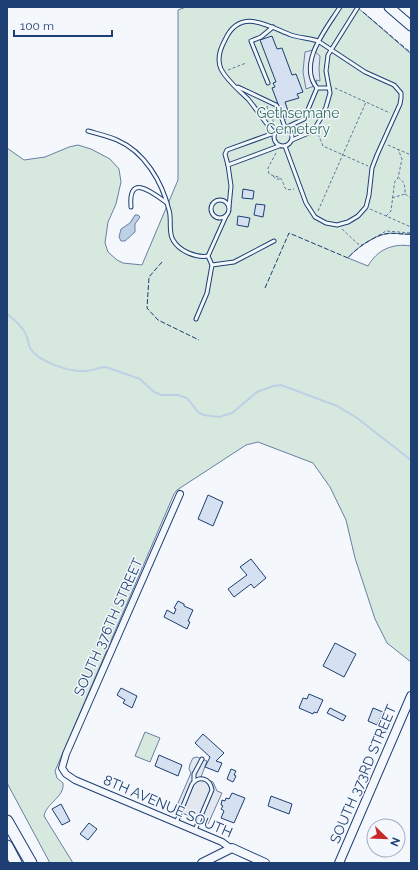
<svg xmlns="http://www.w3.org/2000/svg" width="418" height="870" font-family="Raleway,sans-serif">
  <rect width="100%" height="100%" fill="#f4f7fb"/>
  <g fill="#d7e8df" stroke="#687fa3">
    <path d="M186 7H357L411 54V234C403 235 394 232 385 234 374 236 355 249 348 258L368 266C377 250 392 243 411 246V662L387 643 375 619 355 558 346 520 330 487 313 463 258 442 246 445 177 490 174 494 55 771 57 778 63 783C65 797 46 803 44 816L73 863H50L7 783V148L24 160 45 157 69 147 78 145 91 149 110 159 119 169 121 182 116 204 108 222 105 243 108 252 117 260 123 263 142 265 178 180V10Z"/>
    <polygon points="145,732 160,738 150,762 135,756"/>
  </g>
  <g fill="#e3e8f0" stroke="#687fa3">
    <polygon points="313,50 320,56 319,69 320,81 316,80 317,85 306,89 303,72 304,61 305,52"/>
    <polygon points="197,757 207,761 201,777 213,782 217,791 222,793 208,824 175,810 191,773 189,769 190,764 193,758"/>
  </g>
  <polygon fill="#bed0e5" stroke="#687fa3" points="135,215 138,215 140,217 135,224 135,232 125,241 121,241 119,237 121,229 130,223"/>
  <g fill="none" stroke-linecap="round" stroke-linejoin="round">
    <path stroke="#bed0e5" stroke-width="2" d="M7 314C13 319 20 324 24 331 28 336 28 343 30 348 38 362 70 372 85 371 93 371 99 367 106 367L140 379 154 392 162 395H178L187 398 198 412 204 415 219 417 232 413 257 392 273 386 281 385 337 406 357 418 411 460"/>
  </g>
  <g fill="#d5e0f0" stroke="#1d3f73">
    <polygon points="272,36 277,49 282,48 292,75 296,74 303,92 297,94 299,98 285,102 290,117 284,120 272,88 275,87 273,83 276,82 260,40"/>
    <polygon points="243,189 254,191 253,199 242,198"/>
    <polygon points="256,204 265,205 263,217 254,215"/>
    <polygon points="238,216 250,218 248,227 237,225"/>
    <polygon points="208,495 223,502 213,526 198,519"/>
    <polygon points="251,559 266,578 254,588 251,584 234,597 228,589 247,575 240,567"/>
    <polygon points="178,601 184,604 184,606 193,610 188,621 190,622 187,629 164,617 167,610 174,614 176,609 174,608"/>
    <polygon points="335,643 356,654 344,677 323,666"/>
    <polygon points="121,688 137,696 132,708 123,703 125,700 117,695"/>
    <polygon points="309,694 323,700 317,713 314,712 313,714 299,708 303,698 307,699"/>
    <polygon points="330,708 346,716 343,721 327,713"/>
    <polygon points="373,708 383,712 377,725 368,721"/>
    <polygon points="203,734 224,753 216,761 222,763 218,772 205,767 210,757 195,743"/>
    <polygon points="159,755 182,765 178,776 155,766"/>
    <polygon points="231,769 236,771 234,775 236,776 233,782 227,779"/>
    <polygon points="232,793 245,798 234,823 221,818 224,811 221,809 223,806 221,805 222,800 225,801 226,798 229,799"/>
    <polygon points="271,796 292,804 289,814 268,806"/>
    <polygon points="61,804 70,821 62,825 52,809"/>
    <polygon points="89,823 97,829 88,840 80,834"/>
  </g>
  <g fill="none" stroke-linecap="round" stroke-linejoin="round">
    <defs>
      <g id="lane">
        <polyline points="268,83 251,41 261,37 273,27"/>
        <polyline points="238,87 276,105 279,109 285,128 304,119 317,88 329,88"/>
        <path d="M317 88C297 63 327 28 340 7"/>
        <circle cx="283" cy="137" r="9"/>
        <path d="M88 131C98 134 108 136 117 140 145 152 162 182 169 210 172 219 168 232 173 240 179 251 196 258 208 256L226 216"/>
        <polyline points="292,140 313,131 321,118 326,107 330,93 326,71 328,55 358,7"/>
        <path d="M228 165 225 154 227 150 274 133C265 122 257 110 248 99 239 90 227 81 221 69 217 60 220 49 225 40 240 7 268 26 291 35 300 38 309 38 318 41L365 72 394 85 401 93V98L400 104 377 155 372 168 369 195 366 207 358 216 348 222 337 225 326 223 315 217 306 203 285 146"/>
        <circle cx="220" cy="209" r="9"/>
        <path d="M131 207C128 172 153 193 167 203"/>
        <polyline points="229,207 231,186 228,165 279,146"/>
        <polyline points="208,256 212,265 234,262 274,241"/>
        <polyline points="196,319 207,293 212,265"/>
        <polyline points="194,781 194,774 202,759"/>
        <path d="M176 823 192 784C199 775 210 778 212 790L195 830"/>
      </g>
      <polyline id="street" points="180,494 66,754 62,768 66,774 75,780 222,842 230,848"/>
      <g id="secondary">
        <polyline points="202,863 232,848 265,863"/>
        <polyline points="339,863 411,696"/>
      </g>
      <polyline id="primary" points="389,7 411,26"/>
      <g id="highway">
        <polyline points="7,821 31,863"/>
        <polyline points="7,846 16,863"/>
      </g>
    </defs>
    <use href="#lane" stroke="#1d3f73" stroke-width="5"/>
    <use href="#street" stroke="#1d3f73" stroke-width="8"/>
    <use href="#secondary" stroke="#1d3f73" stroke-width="10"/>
    <use href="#primary" stroke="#1d3f73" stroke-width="11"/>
    <use href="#highway" stroke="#1d3f73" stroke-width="13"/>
    <g stroke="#5e769c" stroke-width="1" stroke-dasharray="3 2" stroke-linecap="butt">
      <polyline points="228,70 246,63"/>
      <polyline points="335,88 390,113"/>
      <path d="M267 106C267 113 274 115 273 122"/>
      <polyline points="318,134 323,146 368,166"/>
      <polyline points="388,145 411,155"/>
      <path d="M276 153 268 168 269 174C281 179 280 174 285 188L287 190 294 189"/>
      <polyline points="273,176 276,179 280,179"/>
      <polyline points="405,194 411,198"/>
      <path d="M392 198 405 194C405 187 405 182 399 178"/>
      <polyline points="370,209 411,227"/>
      <polyline points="318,211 366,102"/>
      <polyline points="386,216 391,211 394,187 395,181 398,178 402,159 398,149"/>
      <polyline points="342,229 358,244 362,245 386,231 411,233"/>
    </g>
    <use href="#lane" stroke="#f4f7fb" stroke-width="3"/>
    <use href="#street" stroke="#f4f7fb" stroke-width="6"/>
    <use href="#secondary" stroke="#f4f7fb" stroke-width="8"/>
    <use href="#primary" stroke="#f4f7fb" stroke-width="9"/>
    <use href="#highway" stroke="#f4f7fb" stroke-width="11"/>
    <g stroke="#1d3f73" stroke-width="1" stroke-dasharray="5 2" stroke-linecap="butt">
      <polyline points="363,12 411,53"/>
      <polyline points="162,262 149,277 147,308 158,320 199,340"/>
      <path d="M265 288 289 233 348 258C355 249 374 236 385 234 394 232 403 235 411 234"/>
    </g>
  </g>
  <g text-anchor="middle" stroke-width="3" stroke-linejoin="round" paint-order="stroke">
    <g font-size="14" fill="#2c6c60" stroke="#f4f7fb">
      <text x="298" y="118">Gethsemane<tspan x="298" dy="16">Cemetery</tspan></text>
    </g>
    <g font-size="14" fill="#1d3f73" stroke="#f4f7fb">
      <text transform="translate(108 627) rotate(-66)" y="5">SOUTH 376TH STREET</text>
      <text transform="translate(363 774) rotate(-67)" y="5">SOUTH 373RD STREET</text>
      <text transform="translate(168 806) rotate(23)" y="5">8TH AVENUE SOUTH</text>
    </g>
  </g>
  <rect width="418" height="870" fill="none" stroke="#1d3f73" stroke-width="16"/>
  <g transform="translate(386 838) rotate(113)"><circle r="19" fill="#f4f7fb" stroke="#9eadc5"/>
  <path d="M0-3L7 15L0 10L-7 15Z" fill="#c62828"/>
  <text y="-6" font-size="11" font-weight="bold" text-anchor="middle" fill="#1d3f73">N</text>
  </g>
  <path d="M14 30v6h98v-6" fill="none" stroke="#1d3f73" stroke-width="2"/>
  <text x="20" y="30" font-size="12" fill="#1d3f73" stroke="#f4f7fb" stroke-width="3" paint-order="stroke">100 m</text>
</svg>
